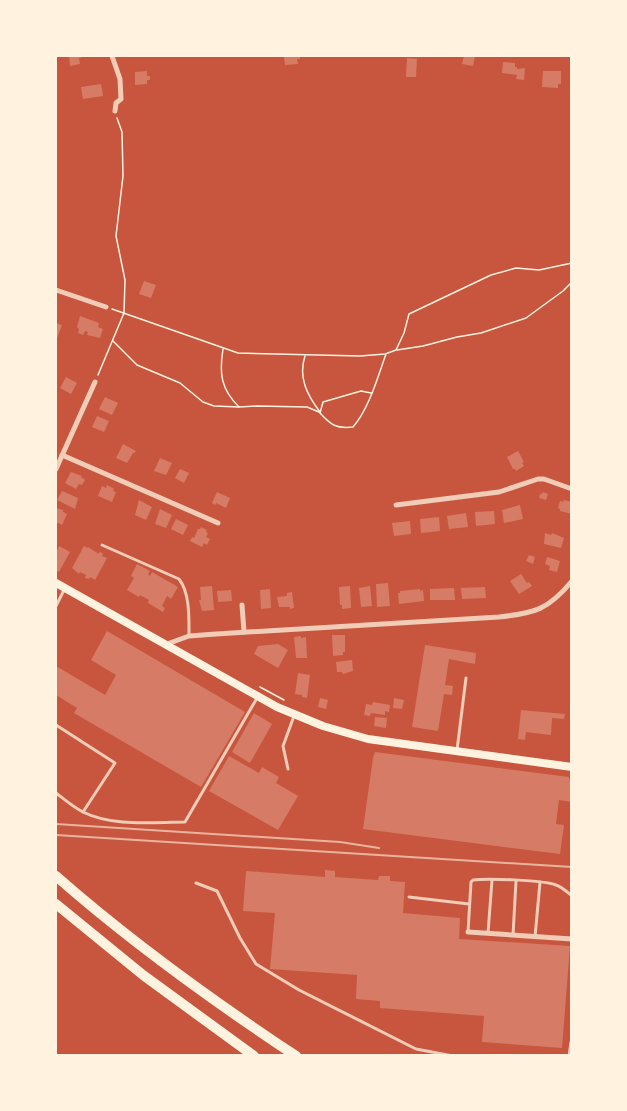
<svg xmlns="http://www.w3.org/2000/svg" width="627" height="1111" font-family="Montserrat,sans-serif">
  <rect width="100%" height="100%" fill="#c8553d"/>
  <g fill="#d67c66">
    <polygon points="69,56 80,56 81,58 79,58 80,64 70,66"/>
    <polygon points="284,56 300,56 300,59 297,59 298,64 285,65"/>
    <polygon points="464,56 475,56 473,66 462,64"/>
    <polygon points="407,58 417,59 416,77 406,77"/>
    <polygon points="503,62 515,63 515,67 517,67 517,69 525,68 524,80 516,79 517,75 502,73"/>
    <polygon points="147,71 147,76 150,76 150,80 147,80 147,84 135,85 135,72"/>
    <polygon points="543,71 561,71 561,84 558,84 558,88 542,87"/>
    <polygon points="101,84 103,96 83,99 81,87"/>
    <polygon points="144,281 156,285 151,298 139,294"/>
    <polygon points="80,316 99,323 98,327 103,329 100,338 87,335 88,332 85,331 83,335 78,333 79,329 77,327"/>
    <polygon points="56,323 62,325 57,338 56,337"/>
    <polygon points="66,377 77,383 71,394 60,388"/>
    <polygon points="105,397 118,403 112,415 99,409"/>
    <polygon points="97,416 109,421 104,432 92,427"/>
    <polygon points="123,444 136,451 134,453 133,453 127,463 116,458"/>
    <polygon points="518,451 524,462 522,463 524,466 516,471 515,469 513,469 507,457"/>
    <polygon points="160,458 172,463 166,475 154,471"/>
    <polygon points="180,469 189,473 184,483 175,478"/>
    <polygon points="71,472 82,476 81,477 85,480 82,485 79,484 76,489 65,483"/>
    <polygon points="107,485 114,489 113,491 116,492 112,502 98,496 102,486 106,488"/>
    <polygon points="62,491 78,498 75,509 57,500"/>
    <polygon points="217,492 230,498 226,508 216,503 215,505 212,503"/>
    <polygon points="543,492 548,494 546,500 539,498 540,494 542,494"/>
    <polygon points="139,500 152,507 146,520 135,515"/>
    <polygon points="564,500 572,502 572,514 560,511 560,509 558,508 560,501 563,502"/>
    <polygon points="520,505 523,519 504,523 502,510"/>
    <polygon points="56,508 63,510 63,512 67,514 62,525 56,522"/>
    <polygon points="160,509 172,515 166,528 155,524"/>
    <polygon points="494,511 495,524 476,526 475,512"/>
    <polygon points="466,513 468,527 449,529 447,516"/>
    <polygon points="439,517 440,531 421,533 420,519"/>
    <polygon points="176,519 188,525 183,535 171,529"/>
    <polygon points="410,521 411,534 394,536 392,523"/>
    <polygon points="201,527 207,530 206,532 208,533 206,537 210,539 207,545 204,543 202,547 190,541 192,537 194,538 198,529 200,529"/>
    <polygon points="545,533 551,535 552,533 564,538 561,548 544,544"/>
    <polygon points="59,546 70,552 59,572 56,570 56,553"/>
    <polygon points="84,546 88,548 88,547 99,554 99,552 103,553 102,556 107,558 95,580 90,577 89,579 85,578 86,575 80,572 79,574 72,568"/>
    <polygon points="529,555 535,557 533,564 526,561"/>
    <polygon points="547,557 560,561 557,572 549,570 550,566 545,564"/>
    <polygon points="137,564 150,571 148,574 150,576 152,572 178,587 171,599 167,596 162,606 165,608 163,612 148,603 149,600 140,595 139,597 127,590 134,578 131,576"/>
    <polygon points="521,574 527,583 529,582 532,586 519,594 510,581"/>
    <polygon points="388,583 390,606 377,607 376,584"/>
    <polygon points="212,586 214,610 202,611 199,600 201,600 200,587"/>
    <polygon points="350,586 351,608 342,609 342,605 340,605 339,587"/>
    <polygon points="370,586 372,606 361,607 359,588"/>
    <polygon points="485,587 486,598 462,599 461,588"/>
    <polygon points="454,588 455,600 430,600 430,589"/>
    <polygon points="270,589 271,608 261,609 260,590"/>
    <polygon points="420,589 420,591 423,590 424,601 399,604 398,593 400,593 400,591"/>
    <polygon points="231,590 232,601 218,602 217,591"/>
    <polygon points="292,592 294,608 290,609 290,607 279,607 277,597 287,596 287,593"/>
    <polygon points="107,631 245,712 201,787 74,713 77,708 56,695 56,666 105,695 116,675 91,660"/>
    <polygon points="332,635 345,635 345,652 343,652 343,655 333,656"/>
    <polygon points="301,636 301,638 306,637 307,658 296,658 294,637"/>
    <polygon points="278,644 288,650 278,668 254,654 258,646"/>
    <polygon points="425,645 476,653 475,664 449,659 445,685 453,686 452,695 444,694 438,731 412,727"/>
    <polygon points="352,660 353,671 343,674 342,672 337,672 336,662"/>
    <polygon points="298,673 310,675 307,698 302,697 302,695 295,694"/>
    <polygon points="320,698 328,700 326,709 318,707"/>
    <polygon points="394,698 404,700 402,709 393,708"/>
    <polygon points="373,702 390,705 389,712 385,711 385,715 371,713 370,716 364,715 366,704 372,705"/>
    <polygon points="521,710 565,714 564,719 552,718 551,735 526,732 525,740 518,739"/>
    <polygon points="254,713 272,724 250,763 232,752"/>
    <polygon points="375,717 387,718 386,728 374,726"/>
    <polygon points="375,752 569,777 569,779 572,780 572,802 559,800 556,824 564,825 560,854 363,829 373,758"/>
    <polygon points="229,756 259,773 262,767 279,777 276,783 298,796 278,830 209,791"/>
    <polygon points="325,870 335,871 335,877 378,880 379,876 390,876 390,881 405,882 403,913 460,918 459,939 570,946 562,1048 482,1042 484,1016 380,1008 380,1001 356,999 357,975 270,969 275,913 243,911 246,871 325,877"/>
  </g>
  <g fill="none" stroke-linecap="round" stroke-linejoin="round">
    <g stroke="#fff3e0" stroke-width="1.5">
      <polyline points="112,309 238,353 360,356 385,354 396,350 404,333 409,314 491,275 516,268 539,270 572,263"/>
      <polyline points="113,341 137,365 180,383 203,402 214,406 239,407"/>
      <path d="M223 349C219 374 221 389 239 407L257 406 307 407 319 412"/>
      <polyline points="397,350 423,346 457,337 481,333 526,318 563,291 572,282"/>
      <path d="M305 356C298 377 307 395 320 412"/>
      <polyline points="98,375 124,313 125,280 116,236 123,176 122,132 117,118"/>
      <path d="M371 393 361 391 323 402 320 413C331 425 336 429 353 427 369 409 378 376 386 354"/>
      <polyline points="260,687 284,700"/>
    </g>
    <g stroke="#f1ccb7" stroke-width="3">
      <path d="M102 545 179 579C190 593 189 618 189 636"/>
      <polyline points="56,606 64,590"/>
      <polyline points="56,725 115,763 83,812"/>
      <polyline points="457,750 466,678"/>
      <polyline points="288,769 283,746 294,716"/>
      <path d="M56 793C64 799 73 807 83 812 113 827 152 822 185 822L257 698"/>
      <polyline points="196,883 217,891 240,938 256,964 299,990 416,1049 453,1056"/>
      <polyline points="409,897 469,904"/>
      <path d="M468 932 471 882 473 880C486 878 544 880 556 885 562 887 567 892 572 896"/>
      <polyline points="488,933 492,880"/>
      <polyline points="513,935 516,881"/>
      <polyline points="535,937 540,882"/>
    </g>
    <g stroke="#f1ccb7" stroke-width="5">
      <polyline points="112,56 120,79 121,99 116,103 115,111"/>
      <polyline points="56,290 106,307"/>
      <polyline points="62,455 218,523"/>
      <polyline points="56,469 95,382"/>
      <polyline points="396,505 499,492 538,479 544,479 572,489"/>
      <polyline points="242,605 244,632"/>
      <path d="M167 644 189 636 216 634 499 617C535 613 548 610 572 581"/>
      <polyline points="468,932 572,939"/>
      <polyline points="570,1056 572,1042"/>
    </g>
    <polyline stroke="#fff3e0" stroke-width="8" points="56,583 277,707 323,726 368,739 572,767"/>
    <g stroke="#fff3e0" stroke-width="10">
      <path d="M56 876C131 942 213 1001 296 1056"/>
      <polyline points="56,904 143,975 254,1056"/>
    </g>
    <g stroke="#e9b49f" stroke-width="2">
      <polyline points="56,824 340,842 379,848"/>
      <polyline points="56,835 572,867"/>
    </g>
  </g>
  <rect width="627" height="1111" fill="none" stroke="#fff3e0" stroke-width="114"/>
</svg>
